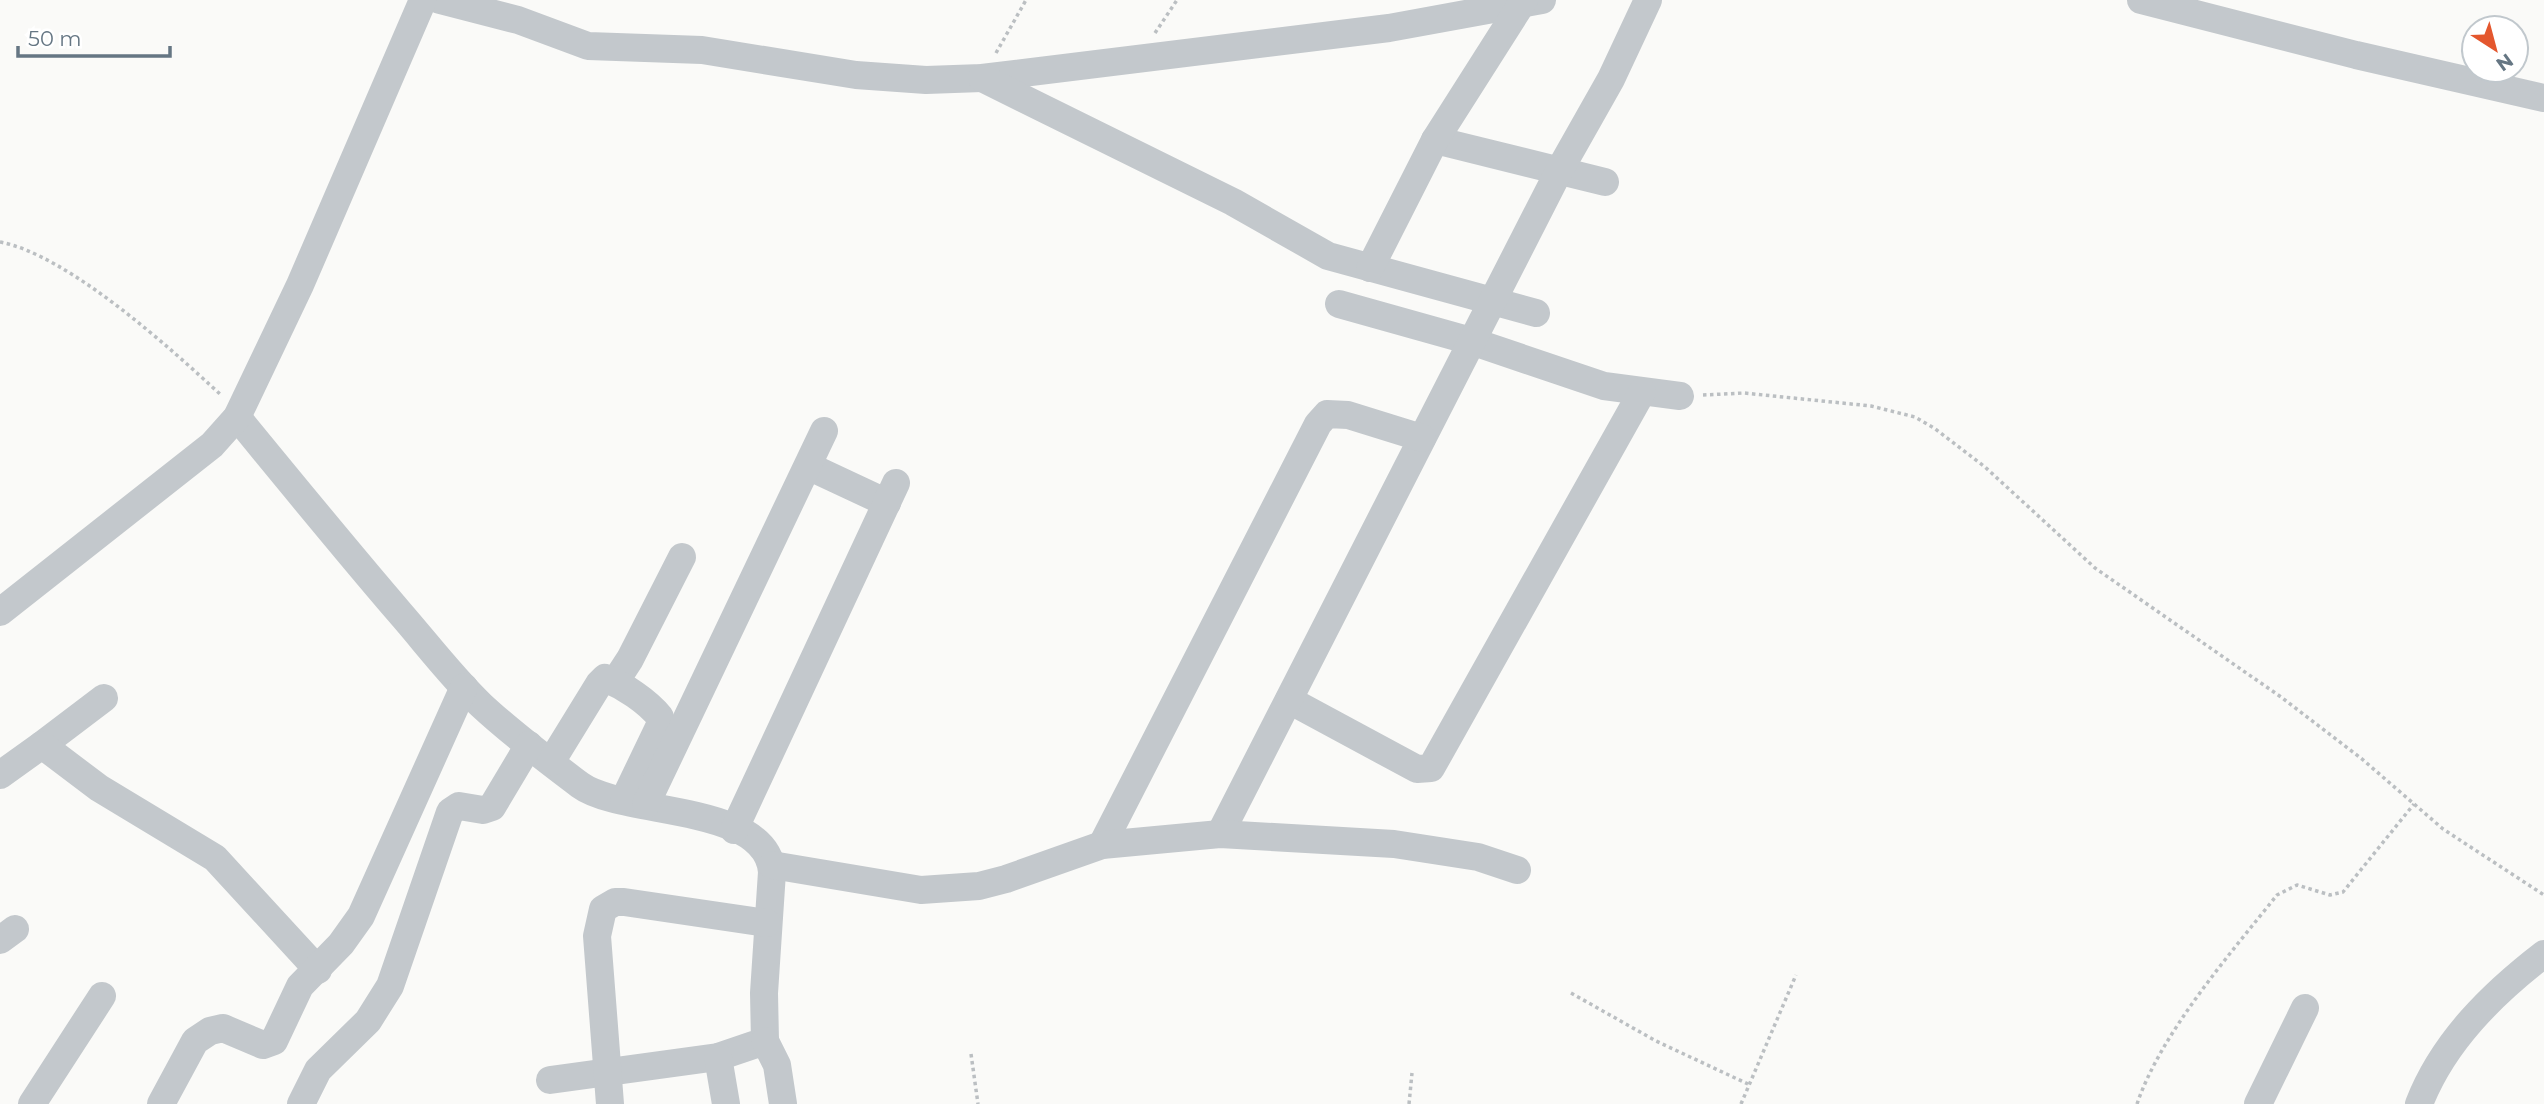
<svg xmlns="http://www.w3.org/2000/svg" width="2544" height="1104" font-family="Montserrat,sans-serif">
  <rect width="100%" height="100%" fill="#fafaf8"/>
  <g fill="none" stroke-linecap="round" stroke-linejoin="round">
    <g stroke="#bbbfc2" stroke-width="3.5" stroke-dasharray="3.5 3.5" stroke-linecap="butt">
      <polyline points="1155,33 1177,0"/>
      <polyline points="996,53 1026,0"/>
      <path d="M0 242C68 255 170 348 221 395"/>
      <polyline points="1703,395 1744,393 1871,406 1915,417 1934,428 1985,467 2095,568 2281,697 2362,759 2443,829 2544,895"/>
      <polyline points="1571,993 1656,1041 1748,1084"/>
      <polyline points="971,1054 978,1104"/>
      <polyline points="1409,1104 1412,1073"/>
      <polyline points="1741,1104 1796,975"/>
      <path d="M2137 1104C2161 1033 2230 954 2277 895L2297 885 2330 895 2343 892 2414 804"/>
    </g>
    <g stroke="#c3c8cc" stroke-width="28">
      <polyline points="440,0 518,20 588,46 702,50 856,75 926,80 982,78 1389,28 1542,0"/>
      <polyline points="2141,0 2356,55 2544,98"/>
      <polyline points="982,78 1233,202 1328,256 1536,313"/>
      <polyline points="1435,140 1605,182"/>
      <polyline points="1370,268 1435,140 1524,0"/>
      <polyline points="1339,304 1471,341 1604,386 1680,396"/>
      <path d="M237 417C291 483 345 549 400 613 427 644 452 677 481 705 512 734 547 760 580 785 622 816 767 803 772 872L764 993 765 1041 718 1057 550 1080"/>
      <polyline points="808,466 887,503"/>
      <polyline points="0,612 212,445 237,417 300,285 423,0"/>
      <polyline points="615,682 630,659 682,557"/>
      <polyline points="1289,700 1417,769 1431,768 1642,392"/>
      <polyline points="42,745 104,698"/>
      <path d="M551 762 599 684 605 678C624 686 647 701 660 717V725L624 800"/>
      <polyline points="0,775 42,745 99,788 215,858 318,970"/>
      <polyline points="646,804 824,431"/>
      <polyline points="734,830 896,483"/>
      <polyline points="1220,834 1559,171 1611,79 1648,0"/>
      <polyline points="1102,845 1318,424 1327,414 1348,415 1422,438"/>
      <polyline points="772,865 921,890 979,886 1006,879 1102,845 1220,834 1394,844 1478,857 1517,870"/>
      <polyline points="0,940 15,929"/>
      <polyline points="765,1041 777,1065 783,1104"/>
      <polyline points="718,1057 726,1104"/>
      <polyline points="32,1104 102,996"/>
      <polyline points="161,1104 195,1041 210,1031 223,1028 263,1045 274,1041 300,986 341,944 361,916 464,687"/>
      <polyline points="301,1104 318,1070 368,1021 390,986 450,812 459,806 483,810 492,807 529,745"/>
      <polyline points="610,1104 597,936 603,909 615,902 624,902 767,923"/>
      <polyline points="2258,1104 2305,1008"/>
      <path d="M2419 1104C2443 1042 2492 994 2544 954"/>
    </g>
  </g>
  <g transform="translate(2495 49) rotate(144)"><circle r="33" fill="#ffffff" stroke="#c1c8cd" stroke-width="2"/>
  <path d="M0-5L12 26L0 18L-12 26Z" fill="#e4572e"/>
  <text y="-10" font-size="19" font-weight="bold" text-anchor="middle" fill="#657683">N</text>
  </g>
  <path d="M18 46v10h152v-10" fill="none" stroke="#657683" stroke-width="3.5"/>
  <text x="28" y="46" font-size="21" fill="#657683" stroke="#ffffff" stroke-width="5" paint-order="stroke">50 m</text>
</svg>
